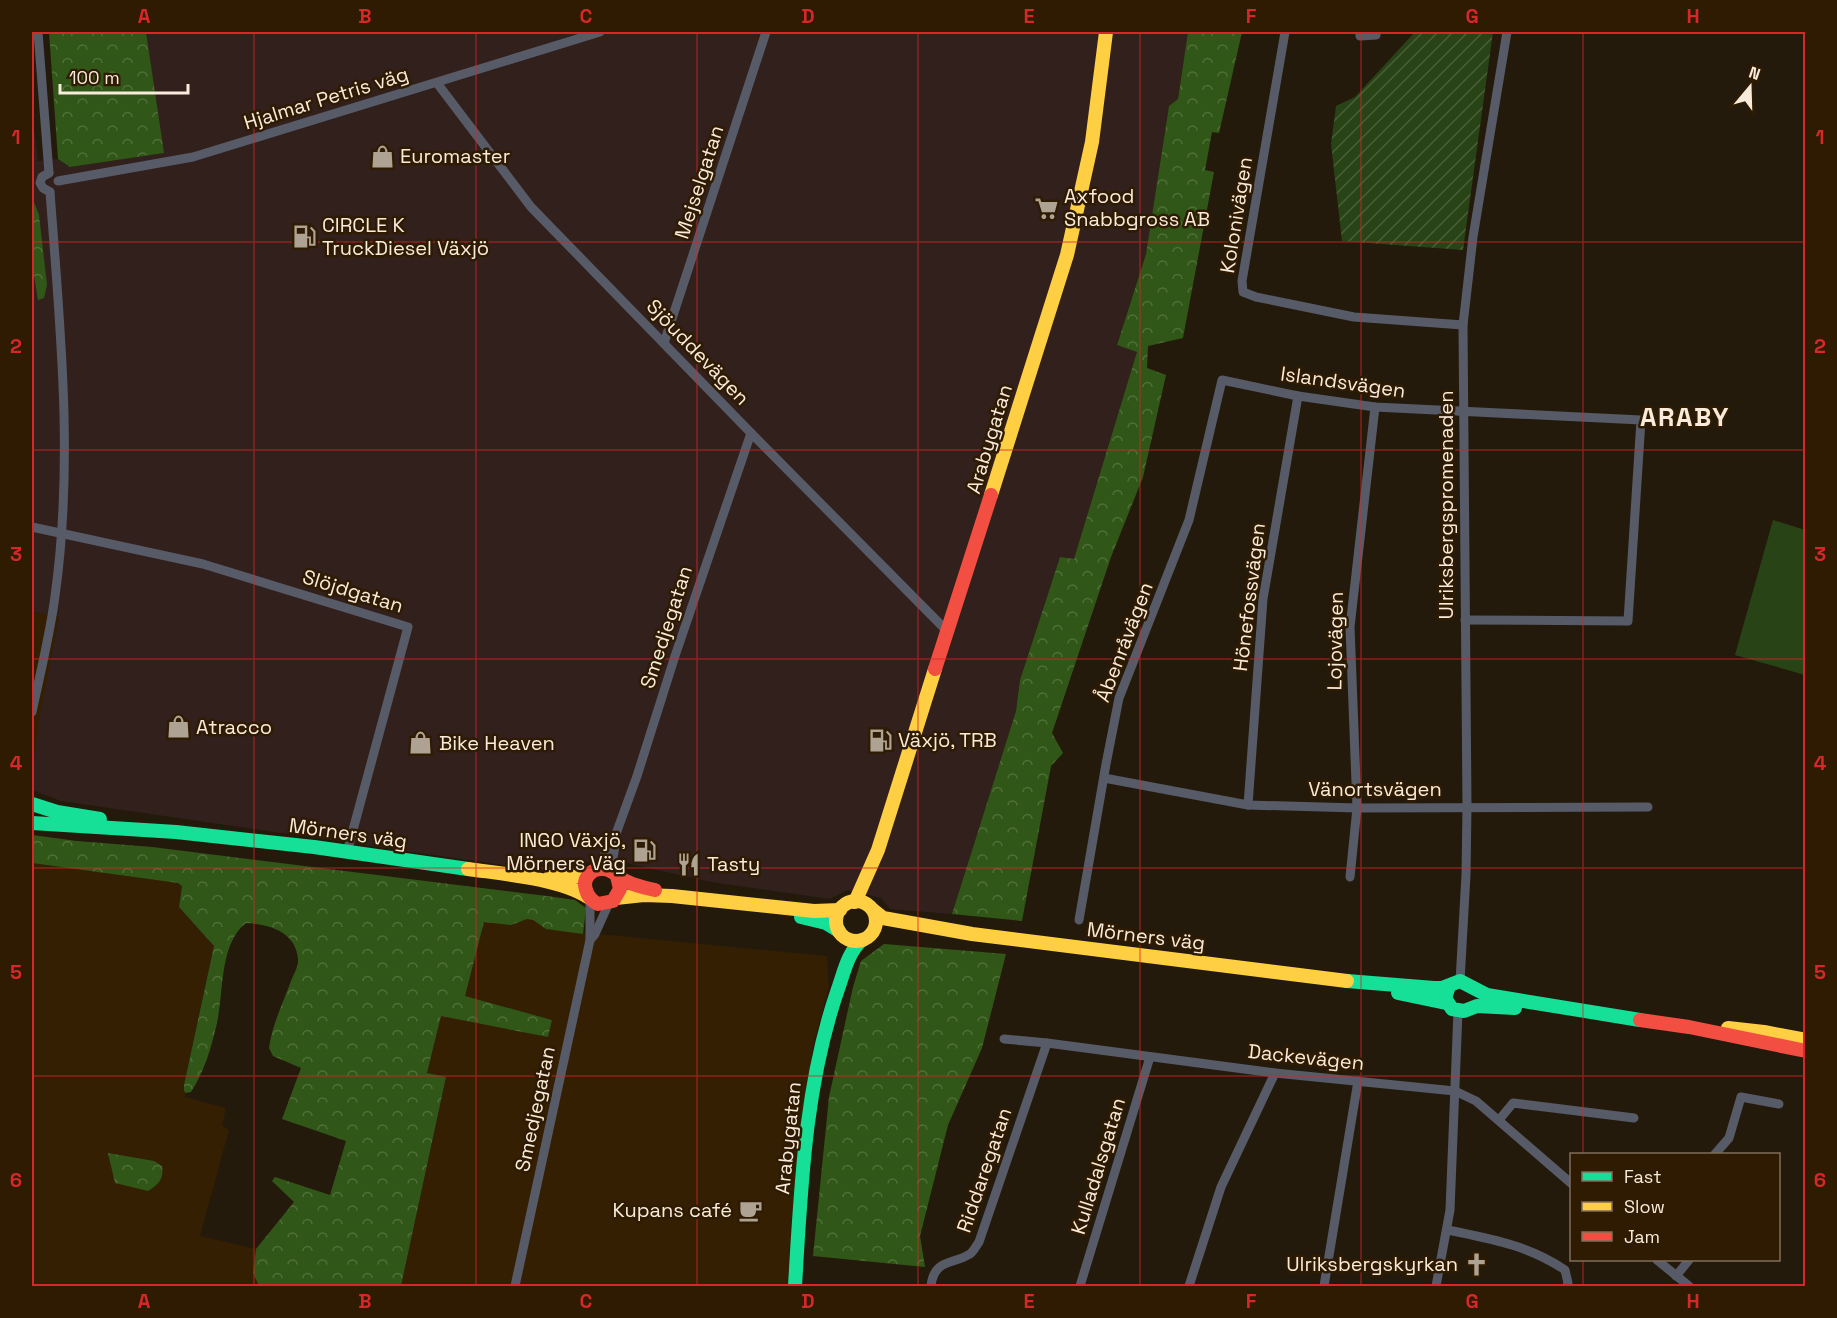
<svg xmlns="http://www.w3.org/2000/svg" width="1837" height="1318" font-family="'Space Grotesk',sans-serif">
  <defs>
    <pattern id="forest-crowns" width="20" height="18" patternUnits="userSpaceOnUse" patternTransform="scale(1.5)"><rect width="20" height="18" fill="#315718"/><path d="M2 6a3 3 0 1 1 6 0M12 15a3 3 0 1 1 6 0" fill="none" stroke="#506f39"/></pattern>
    <pattern id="garden-furrows" width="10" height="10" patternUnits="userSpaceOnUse" patternTransform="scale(1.5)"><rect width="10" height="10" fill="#284416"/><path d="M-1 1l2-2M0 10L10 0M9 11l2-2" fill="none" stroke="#485f37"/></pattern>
  </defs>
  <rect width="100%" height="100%" fill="#241a0c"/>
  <g fill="#351f02">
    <polygon points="32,612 59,617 32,772"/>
    <polygon points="32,863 179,883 182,886 179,907 214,946 184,1085 184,1091 186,1093 185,1097 226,1108 222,1125 229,1130 200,1236 256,1249 253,1273 259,1286 32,1286"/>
    <polygon points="527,919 533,920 546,929 827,956 829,987 813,1047 801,1136 791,1286 401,1286 446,1077 427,1073 441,1015 548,1037 552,1020 464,996 484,922 511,925"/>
  </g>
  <polygon fill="#32201c" points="146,32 1188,32 1178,99 1169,106 1146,254 1117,344 1138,352 1074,560 1060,557 1020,680 1016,711 952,914 890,909 881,898 847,890 830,899 711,882 622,862 587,862 551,872 61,801 32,790 32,769 40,716 59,617 32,612 32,112 38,161 58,159 70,167 163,153"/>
  <g fill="url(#forest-crowns)">
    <polygon points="49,32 146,32 164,153 70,167 58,159"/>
    <polygon points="1188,32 1242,32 1219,133 1212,132 1205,170 1214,172 1183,338 1148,346 1147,368 1166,375 1143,477 1111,557 1052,733 1063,753 1051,766 1022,921 952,914 1016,711 1020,680 1060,557 1074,559 1137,352 1117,345 1146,254 1169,106 1178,99"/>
    <polygon points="32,197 39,215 47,285 44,298 38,300 32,263"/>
    <path d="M32 835 77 841 152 847 547 896 575 900 586 908 583 934 546 929 533 920 527 919 511 925 484 922 465 996 552 1020 548 1037 441 1016 427 1073 446 1077 401 1286H259L253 1273 256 1249 294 1202 272 1181 275 1177 330 1195 346 1141 282 1119 301 1068 273 1056 269 1048C272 1025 283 1003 291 981 293 975 299 966 298 959 296 931 268 924 246 923 219 944 224 992 217 1023 211 1048 205 1070 191 1092L186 1093 184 1091V1085L214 946 179 907 182 886 178 883 32 863Z"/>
    <polygon points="884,944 1006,954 982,1048 948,1125 920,1236 925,1267 813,1256 829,1097 853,987 861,961"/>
    <path d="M108 1153 154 1161 162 1166C164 1179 159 1184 148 1191L115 1183Z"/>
  </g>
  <polygon fill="url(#garden-furrows)" points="1415,32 1493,32 1463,250 1342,241 1331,144 1336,106 1355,97"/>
  <polygon fill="#284416" points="1773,520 1805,530 1805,675 1735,655"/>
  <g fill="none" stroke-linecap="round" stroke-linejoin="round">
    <g stroke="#575b67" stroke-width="9">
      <polyline points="38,32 49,173"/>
      <polyline points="1285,32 1242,281 1243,292 1256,297 1354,317 1463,325"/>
      <polyline points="1360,32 1360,36 1376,35 1376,32"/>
      <polyline points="437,83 531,207 751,433 948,632"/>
      <polyline points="49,173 42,177 40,183 43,188 50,192"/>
      <polyline points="58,181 193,157 600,32"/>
      <polyline points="664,343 766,32"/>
      <polyline points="32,527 203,564 408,627 347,852"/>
      <path d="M32 712C40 674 50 635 55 596 74 461 60 326 50 192"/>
      <polyline points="1104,778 1248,805 1357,808 1648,807"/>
      <polyline points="1248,805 1263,599 1298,396"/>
      <polyline points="597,869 617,831 637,776 675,656 751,433"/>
      <polyline points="614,873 613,858 616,840"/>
      <polyline points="1350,877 1357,808 1350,627 1375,407"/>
      <polyline points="1079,920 1106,764 1119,698 1189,520 1222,380 1298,396 1375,407 1641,420 1628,621 1465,620"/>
      <polyline points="590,940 595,934 609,903"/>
      <polyline points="1460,981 1466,875 1467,807 1463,325 1473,237 1507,32"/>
      <polyline points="1004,1039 1047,1043 1275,1073 1455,1091 1476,1101 1572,1184"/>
      <polyline points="1499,1120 1513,1103 1634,1118"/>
      <polyline points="1715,1154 1729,1138 1741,1097 1779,1104"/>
      <path d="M1448 1230C1491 1239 1528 1245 1565 1270L1568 1283 1567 1286"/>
      <polyline points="1657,1260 1689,1286"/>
      <polyline points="1676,1276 1689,1260"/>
      <polyline points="515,1286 590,940 590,899"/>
      <path d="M931 1286C934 1259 952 1265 970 1254 974 1251 976 1246 979 1242L1047 1043"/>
      <polyline points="1080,1286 1150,1057"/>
      <polyline points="1189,1286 1221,1187 1275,1073"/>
      <polyline points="1324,1286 1358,1081"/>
      <polyline points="1436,1286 1450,1210 1458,1011"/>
    </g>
    <g stroke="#16e098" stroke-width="14">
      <polyline points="32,804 57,812 100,819"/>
      <polyline points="32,823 176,832 314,847 468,869"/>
      <polyline points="801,917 826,923 839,931"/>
      <polyline points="1347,981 1434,988 1442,988 1460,981 1487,995 1640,1020"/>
      <polyline points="1449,986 1445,998 1452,1009 1464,1011 1477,1006 1515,1008"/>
      <polyline points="1398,993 1446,1003"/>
      <path d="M795 1286C801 1186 805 1084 838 989 844 972 848 952 862 940"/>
    </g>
    <g stroke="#ffcf43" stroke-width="14">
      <polyline points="991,495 1067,255 1092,142 1106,32"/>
      <path d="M468 869C503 874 558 878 588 897"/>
      <polyline points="550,877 573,877 589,874"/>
      <polyline points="616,898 644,895 672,896 814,911 840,910"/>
      <circle cx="856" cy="921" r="20"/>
      <polyline points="855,902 878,850 935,669"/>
      <polyline points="873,910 883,918 972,934 1347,981"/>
      <polyline points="1728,1028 1764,1032 1806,1040"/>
    </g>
    <g stroke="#f24e42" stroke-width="14">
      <polyline points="935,669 991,495"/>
      <path d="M617 876 620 889 613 901 598 904C592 901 588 897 586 890 582 879 591 868 603 869 613 869 619 879 628 882 636 886 646 888 655 890"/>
      <polyline points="1640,1020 1689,1027 1806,1051"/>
    </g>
  </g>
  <path fill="none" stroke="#d62828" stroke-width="1.5" stroke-opacity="0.55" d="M254 32V1286M476 32V1286M697 32V1286M918 32V1286M1140 32V1286M1361 32V1286M1583 32V1154M32 242H1806M32 450H1806M32 659H1806M32 868H1806M32 1076H1806M1583 1260V1286"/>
  <defs>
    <symbol id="shop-bare" viewBox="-9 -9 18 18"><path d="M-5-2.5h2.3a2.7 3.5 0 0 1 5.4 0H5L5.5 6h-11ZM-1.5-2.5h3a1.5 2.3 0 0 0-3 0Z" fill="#aea293" stroke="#2e1b01" stroke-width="2.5" paint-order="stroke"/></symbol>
    <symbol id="supermarket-bare" viewBox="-9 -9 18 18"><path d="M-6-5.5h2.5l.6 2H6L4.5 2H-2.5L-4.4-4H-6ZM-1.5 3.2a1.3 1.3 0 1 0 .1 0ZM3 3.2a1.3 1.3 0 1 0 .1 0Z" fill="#aea293" stroke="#2e1b01" stroke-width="2.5" paint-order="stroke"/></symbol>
    <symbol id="fuel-bare" viewBox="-9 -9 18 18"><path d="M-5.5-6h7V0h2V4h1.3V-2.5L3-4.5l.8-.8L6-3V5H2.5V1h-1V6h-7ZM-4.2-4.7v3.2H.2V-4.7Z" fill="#aea293" stroke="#2e1b01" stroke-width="2.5" paint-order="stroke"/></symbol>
    <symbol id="restaurant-bare" viewBox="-9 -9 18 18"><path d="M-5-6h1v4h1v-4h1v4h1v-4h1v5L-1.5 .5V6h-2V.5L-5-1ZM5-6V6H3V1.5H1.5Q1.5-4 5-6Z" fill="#aea293" stroke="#2e1b01" stroke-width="2.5" paint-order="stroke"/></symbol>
    <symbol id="cafe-bare" viewBox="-9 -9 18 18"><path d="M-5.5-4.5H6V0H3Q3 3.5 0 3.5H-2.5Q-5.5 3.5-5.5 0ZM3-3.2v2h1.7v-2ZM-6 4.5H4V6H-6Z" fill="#aea293" stroke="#2e1b01" stroke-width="2.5" paint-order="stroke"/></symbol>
    <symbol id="church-bare" viewBox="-9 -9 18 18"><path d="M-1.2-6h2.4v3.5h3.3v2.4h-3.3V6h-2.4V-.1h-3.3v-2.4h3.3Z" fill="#aea293" stroke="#2e1b01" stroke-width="2.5" paint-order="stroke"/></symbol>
  </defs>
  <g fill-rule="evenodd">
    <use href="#shop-bare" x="366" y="140" width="33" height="33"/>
    <use href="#supermarket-bare" x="1030" y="192" width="33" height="33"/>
    <use href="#fuel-bare" x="288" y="220" width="33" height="33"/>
    <use href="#shop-bare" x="162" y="710" width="33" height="33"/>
    <use href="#fuel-bare" x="864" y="724" width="33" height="33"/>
    <use href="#shop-bare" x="404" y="726" width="33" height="33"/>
    <use href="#fuel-bare" x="628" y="834" width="33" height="33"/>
    <use href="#restaurant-bare" x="672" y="848" width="33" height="33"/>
    <use href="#cafe-bare" x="734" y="1194" width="33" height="33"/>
    <use href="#church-bare" x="1460" y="1248" width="33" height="33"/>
  </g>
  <g text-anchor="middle" stroke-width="5" stroke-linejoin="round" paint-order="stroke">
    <g font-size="20" fill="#f9ebdc" stroke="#2e1b01">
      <text transform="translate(326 98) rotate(-17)" y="7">Hjalmar Petris väg</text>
      <text transform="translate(699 182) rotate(-72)" y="7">Mejselgatan</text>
      <text transform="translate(1236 215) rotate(-81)" y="7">Kolonivägen</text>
      <text transform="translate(698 352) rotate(46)" y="7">Sjöuddevägen</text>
      <text transform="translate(1343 382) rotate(8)" y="7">Islandsvägen</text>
      <text transform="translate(989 439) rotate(-73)" y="7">Arabygatan</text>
      <text transform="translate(1446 505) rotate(-90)" y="7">Ulriksbergspromenaden</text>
      <text transform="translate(353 591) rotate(17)" y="7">Slöjdgatan</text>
      <text transform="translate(1249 597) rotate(-83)" y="7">Hönefossvägen</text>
      <text transform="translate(666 627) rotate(-72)" y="7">Smedjegatan</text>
      <text transform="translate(1335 641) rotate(-89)" y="7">Lojovägen</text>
      <text transform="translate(1124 642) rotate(-69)" y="7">Åbenråvägen</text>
      <text x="1375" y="796">Vänortsvägen</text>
      <text transform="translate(348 833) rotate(8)" y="7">Mörners väg</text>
      <text transform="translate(1146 936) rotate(7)" y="7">Mörners väg</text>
      <text transform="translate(1306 1057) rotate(6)" y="7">Dackevägen</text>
      <text transform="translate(535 1109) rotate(-78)" y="7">Smedjegatan</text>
      <text transform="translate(788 1138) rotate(-84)" y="7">Arabygatan</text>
      <text transform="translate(1098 1166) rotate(-73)" y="7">Kulladalsgatan</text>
      <text transform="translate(984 1170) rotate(-71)" y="7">Riddaregatan</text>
    </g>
    <g font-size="20" fill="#f9ebdc" stroke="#2e1b01" text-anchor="start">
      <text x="400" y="163">Euromaster</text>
      <text x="1064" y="203">Axfood<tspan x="1064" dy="23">Snabbgross AB</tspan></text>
      <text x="322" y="232">CIRCLE K<tspan x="322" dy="23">TruckDiesel Växjö</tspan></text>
      <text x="196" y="734">Atracco</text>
      <text x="898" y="747">Växjö, TRB</text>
      <text x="439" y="750">Bike Heaven</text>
      <text x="626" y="847" text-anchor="end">INGO Växjö,<tspan x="626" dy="23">Mörners Väg</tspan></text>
      <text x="707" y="871">Tasty</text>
      <text x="732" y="1217" text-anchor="end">Kupans café</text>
      <text x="1458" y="1271" text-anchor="end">Ulriksbergskyrkan</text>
    </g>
    <g font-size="26" font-weight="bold" letter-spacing="1.5" fill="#f9ebdc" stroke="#2e1b01">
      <text x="1685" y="426">ARABY</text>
    </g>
  </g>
  <rect width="1837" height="1318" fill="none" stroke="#2e1b01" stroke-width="66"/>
  <rect x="1570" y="1153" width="210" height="108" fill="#2e1b01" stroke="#7f6e59" stroke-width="1.5"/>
  <rect x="1582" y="1172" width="30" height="9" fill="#16e098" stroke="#7f6e59" stroke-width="1.5"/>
  <text x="1624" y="1183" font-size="18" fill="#f9ebdc">Fast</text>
  <rect x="1582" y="1202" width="30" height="9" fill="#ffcf43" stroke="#7f6e59" stroke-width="1.5"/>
  <text x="1624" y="1213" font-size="18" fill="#f9ebdc">Slow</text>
  <rect x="1582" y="1232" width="30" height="9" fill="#f24e42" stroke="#7f6e59" stroke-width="1.5"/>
  <text x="1624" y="1243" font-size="18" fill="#f9ebdc">Jam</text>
  <g transform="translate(1750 87) rotate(19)" stroke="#2e1b01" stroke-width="4.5" paint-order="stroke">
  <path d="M0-4.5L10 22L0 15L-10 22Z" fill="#f9ebdc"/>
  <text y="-9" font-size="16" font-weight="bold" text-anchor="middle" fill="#f9ebdc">N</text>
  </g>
  <path d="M60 84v9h128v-9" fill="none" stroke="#f9ebdc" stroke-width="3"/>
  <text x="69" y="84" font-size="18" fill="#f9ebdc" stroke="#2e1b01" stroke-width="4.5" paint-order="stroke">100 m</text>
  <rect x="33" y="33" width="1771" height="1252" fill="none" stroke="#d62828" stroke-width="2"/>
  <g font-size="20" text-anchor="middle" font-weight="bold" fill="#d62828">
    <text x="144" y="23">A</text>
    <text x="365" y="23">B</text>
    <text x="586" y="23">C</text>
    <text x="808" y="23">D</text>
    <text x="1029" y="23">E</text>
    <text x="1251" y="23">F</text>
    <text x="1472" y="23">G</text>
    <text x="1693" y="23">H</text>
    <text x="16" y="144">1</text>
    <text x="1820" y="144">1</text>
    <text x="16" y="353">2</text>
    <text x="1820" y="353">2</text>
    <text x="16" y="561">3</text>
    <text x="1820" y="561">3</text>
    <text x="16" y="770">4</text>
    <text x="1820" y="770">4</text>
    <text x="16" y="979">5</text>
    <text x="1820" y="979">5</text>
    <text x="16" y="1187">6</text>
    <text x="1820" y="1187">6</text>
    <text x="144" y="1308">A</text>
    <text x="365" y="1308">B</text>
    <text x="586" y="1308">C</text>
    <text x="808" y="1308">D</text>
    <text x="1029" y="1308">E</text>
    <text x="1251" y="1308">F</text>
    <text x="1472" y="1308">G</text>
    <text x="1693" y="1308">H</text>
  </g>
</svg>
